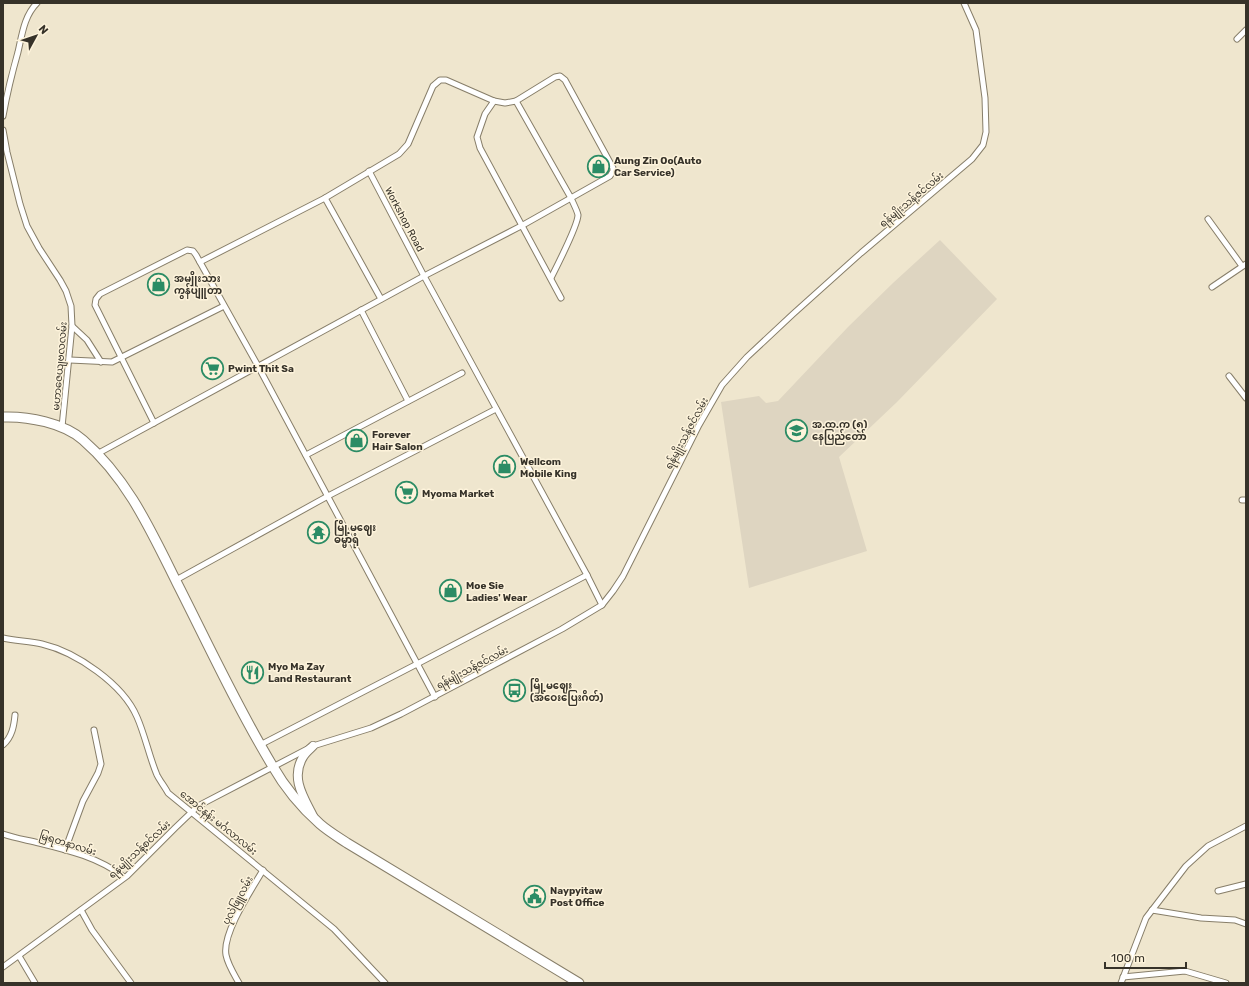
<svg xmlns="http://www.w3.org/2000/svg" width="1249" height="986" font-family="Rubik,'Noto Sans Myanmar',sans-serif">
  <rect width="100%" height="100%" fill="#efe6ce"/>
  <polygon fill="#ded5c1" points="940,240 997,299 897,402 839,457 867,551 749,588 721,402 759,396 766,403 778,401 848,327 893,283"/>
  <g fill="none" stroke-linecap="round" stroke-linejoin="round">
    <defs>
      <g id="street">
        <polyline points="1237,39 1246,30"/>
        <polyline points="494,101 485,114 477,137 480,148 561,298"/>
        <path d="M3 116C7 94 12 73 18 52 22 35 24 16 37 3"/>
        <polyline points="3,130 7,152 20,204 27,226 39,248 60,280 66,291 71,306 72,326 62,427"/>
        <polyline points="369,171 424,276 587,575"/>
        <polyline points="325,198 381,299"/>
        <polyline points="1208,219 1242,266"/>
        <polyline points="200,262 325,198 399,154 408,144 433,86 440,80 446,80 494,101 505,103 516,101"/>
        <polyline points="1212,287 1246,264"/>
        <polyline points="361,310 408,401"/>
        <polyline points="72,326 87,340 101,362"/>
        <polyline points="70,360 112,362 224,306"/>
        <polyline points="1229,376 1246,398"/>
        <polyline points="154,423 95,305 96,299 100,294 187,250 193,251 196,255 258,366 435,697"/>
        <path d="M97 454 424 276 523 225 610 176 613 171V168L565 80 560 76 555 77 516 101 571 198C573 203 577 210 578 215 578 225 556 268 551 278"/>
        <polyline points="306,455 462,373"/>
        <polyline points="1242,500 1246,500"/>
        <polyline points="176,580 328,496 496,409"/>
        <path d="M3 638C16 641 30 641 42 644 76 652 123 684 137 717 145 735 149 756 157 775 160 781 165 787 168 793L334 929 385 983"/>
        <path d="M3 745C12 737 14 726 15 715"/>
        <polyline points="260,745 417,664 587,575 602,605"/>
        <path d="M3 834C14 838 27 840 39 843 68 850 100 858 124 877"/>
        <polyline points="65,850 83,801 98,773 101,764 94,730"/>
        <polyline points="1218,891 1246,884"/>
        <polyline points="81,910 92,930 131,983"/>
        <polyline points="1152,910 1201,918 1235,920 1246,924"/>
        <polyline points="19,956 35,983"/>
        <polyline points="3,967 127,876 175,828 198,806 313,746 371,728 401,714 562,629 602,605 613,591 623,576 699,425 722,385 747,357 793,314 861,253 972,159 983,145 986,132 985,98 976,30 964,3"/>
        <polyline points="1123,977 1185,971 1226,983"/>
        <path d="M239 983C234 974 228 965 226 955 222 933 252 889 263 870"/>
        <polyline points="1121,983 1146,918 1186,866 1208,846 1246,826"/>
      </g>
      <path id="primary" d="M313 746C310 749 305 753 303 757 290 778 304 798 313 816"/>
      <path id="highway" d="M3 417C28 416 64 423 83 440 128 479 151 531 177 583 208 644 237 707 272 765 284 786 302 808 320 824 328 831 338 837 347 843L579 983"/>
    </defs>
    <use href="#street" stroke="#877e69" stroke-width="7"/>
    <use href="#primary" stroke="#877e69" stroke-width="10"/>
    <use href="#highway" stroke="#877e69" stroke-width="11"/>
    <use href="#street" stroke="#fff" stroke-width="5"/>
    <use href="#primary" stroke="#fff" stroke-width="8"/>
    <use href="#highway" stroke="#fff" stroke-width="9"/>
  </g>
  <defs>
    <symbol id="shop-ring" viewBox="-11 -11 22 22"><circle r="9.5" fill="#fdf3db" stroke="#2c8c65" stroke-width="1.5"/><path d="M-5-2.5h2.3a2.7 3.5 0 0 1 5.4 0H5L5.5 6h-11ZM-1.5-2.5h3a1.5 2.3 0 0 0-3 0Z" fill="#2c8c65"/></symbol>
    <symbol id="supermarket-ring" viewBox="-11 -11 22 22"><circle r="9.5" fill="#fdf3db" stroke="#2c8c65" stroke-width="1.5"/><path d="M-6-5.5h2.5l.6 2H6L4.5 2H-2.5L-4.4-4H-6ZM-1.5 3.2a1.3 1.3 0 1 0 .1 0ZM3 3.2a1.3 1.3 0 1 0 .1 0Z" fill="#2c8c65"/></symbol>
    <symbol id="school-ring" viewBox="-11 -11 22 22"><circle r="9.5" fill="#fdf3db" stroke="#2c8c65" stroke-width="1.5"/><path d="M0-5L7-2L0 1L-7-2ZM-4 1L0 2.5L4 1V4Q0 6-4 4Z" fill="#2c8c65"/></symbol>
    <symbol id="temple-ring" viewBox="-11 -11 22 22"><circle r="9.5" fill="#fdf3db" stroke="#2c8c65" stroke-width="1.5"/><path d="M0-6L5-2H3V0L6.5 2.5H4V6H1.5V3h-3V6H-4V2.5H-6.5L-3 0V-2H-5Z" fill="#2c8c65"/></symbol>
    <symbol id="restaurant-ring" viewBox="-11 -11 22 22"><circle r="9.5" fill="#fdf3db" stroke="#2c8c65" stroke-width="1.5"/><path d="M-5-6h1v4h1v-4h1v4h1v-4h1v5L-1.5 .5V6h-2V.5L-5-1ZM5-6V6H3V1.5H1.5Q1.5-4 5-6Z" fill="#2c8c65"/></symbol>
    <symbol id="bus-ring" viewBox="-11 -11 22 22"><circle r="9.5" fill="#fdf3db" stroke="#2c8c65" stroke-width="1.5"/><path d="M-5-6H5V4H4V6H2V4H-2V6H-4V4H-5ZM-3.5-4V0h7V-4ZM-3.5 1.2v1.5H-2V1.2ZM2 1.2v1.5H3.5V1.2Z" fill="#2c8c65"/></symbol>
    <symbol id="civic-ring" viewBox="-11 -11 22 22"><circle r="9.5" fill="#fdf3db" stroke="#2c8c65" stroke-width="1.5"/><path d="M-.6-6.5H3V-4.5H.6V-3L4-1V1h2V6H-6V1h2V-1L-.6-3ZM-1.2 2.5V6h2.4V2.5Z" fill="#2c8c65"/></symbol>
  </defs>
  <g fill-rule="evenodd">
    <use href="#shop-ring" x="586" y="154" width="25" height="25"/>
    <use href="#shop-ring" x="146" y="272" width="25" height="25"/>
    <use href="#supermarket-ring" x="200" y="356" width="25" height="25"/>
    <use href="#school-ring" x="784" y="418" width="25" height="25"/>
    <use href="#shop-ring" x="344" y="428" width="25" height="25"/>
    <use href="#shop-ring" x="492" y="454" width="25" height="25"/>
    <use href="#supermarket-ring" x="394" y="480" width="25" height="25"/>
    <use href="#temple-ring" x="306" y="520" width="25" height="25"/>
    <use href="#shop-ring" x="438" y="578" width="25" height="25"/>
    <use href="#restaurant-ring" x="240" y="660" width="25" height="25"/>
    <use href="#bus-ring" x="502" y="678" width="25" height="25"/>
    <use href="#civic-ring" x="522" y="884" width="25" height="25"/>
  </g>
  <g text-anchor="middle" stroke-width="3" stroke-linejoin="round" paint-order="stroke">
    <g font-size="10" font-weight="bold" fill="#363229" stroke="#fdf3db" text-anchor="start">
      <text x="614" y="164">Aung Zin Oo(Auto<tspan x="614" dy="12">Car Service)</tspan></text>
      <text x="174" y="282">အမျိုးသား<tspan x="174" dy="12">ကွန်ပျူတာ</tspan></text>
      <text x="228" y="372">Pwint Thit Sa</text>
      <text x="812" y="428">အ.ထ.က (၅)<tspan x="812" dy="12">နေပြည်တော်</tspan></text>
      <text x="372" y="438">Forever<tspan x="372" dy="12">Hair Salon</tspan></text>
      <text x="520" y="465">Wellcom<tspan x="520" dy="12">Mobile King</tspan></text>
      <text x="422" y="497">Myoma Market</text>
      <text x="334" y="531">မြို့မဈေး<tspan x="334" dy="12">ဓမ္မာရုံ</tspan></text>
      <text x="466" y="589">Moe Sie<tspan x="466" dy="12">Ladies' Wear</tspan></text>
      <text x="268" y="670">Myo Ma Zay<tspan x="268" dy="12">Land Restaurant</tspan></text>
      <text x="530" y="689">မြို့မဈေး<tspan x="530" dy="12">(အဝေးပြေးဂိတ်)</tspan></text>
      <text x="550" y="894">Naypyitaw<tspan x="550" dy="12">Post Office</tspan></text>
    </g>
    <g font-size="10" fill="#363229" stroke="#fdf3db">
      <text transform="translate(911 199) rotate(-40)" y="4">ရန်မျိုးသန့်ဇင်လမ်း</text>
      <text transform="translate(405 219) rotate(62)" y="4">Workshop Road</text>
      <text transform="translate(59 366) rotate(-85)" y="4">မဟာဇေယျဗလလမ်း</text>
      <text transform="translate(686 433) rotate(-62)" y="4">ရန်မျိုးသန့်ဇင်လမ်း</text>
      <text transform="translate(472 667) rotate(-28)" y="4">ရန်မျိုးသန့်ဇင်လမ်း</text>
      <text transform="translate(219 822) rotate(39)" y="4">အောင်နန်း မင်္ဂလာလမ်း</text>
      <text transform="translate(68 843) rotate(17)" y="4">မြရတနာလမ်း</text>
      <text transform="translate(139 849) rotate(-43)" y="4">ရန်မျိုးသန့်စင်လမ်း</text>
      <text transform="translate(237 900) rotate(-62)" y="4">ပုလဲဖြူလမ်း</text>
    </g>
  </g>
  <rect width="1249" height="986" fill="none" stroke="#363229" stroke-width="8"/>
  <g transform="translate(36 36) rotate(50)" stroke="#fdf3db" stroke-width="3" paint-order="stroke">
  <path d="M0-3L7 15L0 10L-7 15Z" fill="#363229"/>
  <text y="-6" font-size="11" font-weight="bold" text-anchor="middle" fill="#363229">N</text>
  </g>
  <path d="M1105 962v6h81v-6" fill="none" stroke="#363229" stroke-width="2"/>
  <text x="1111" y="962" font-size="12" fill="#363229" stroke="#fdf3db" stroke-width="3" paint-order="stroke">100 m</text>
</svg>
